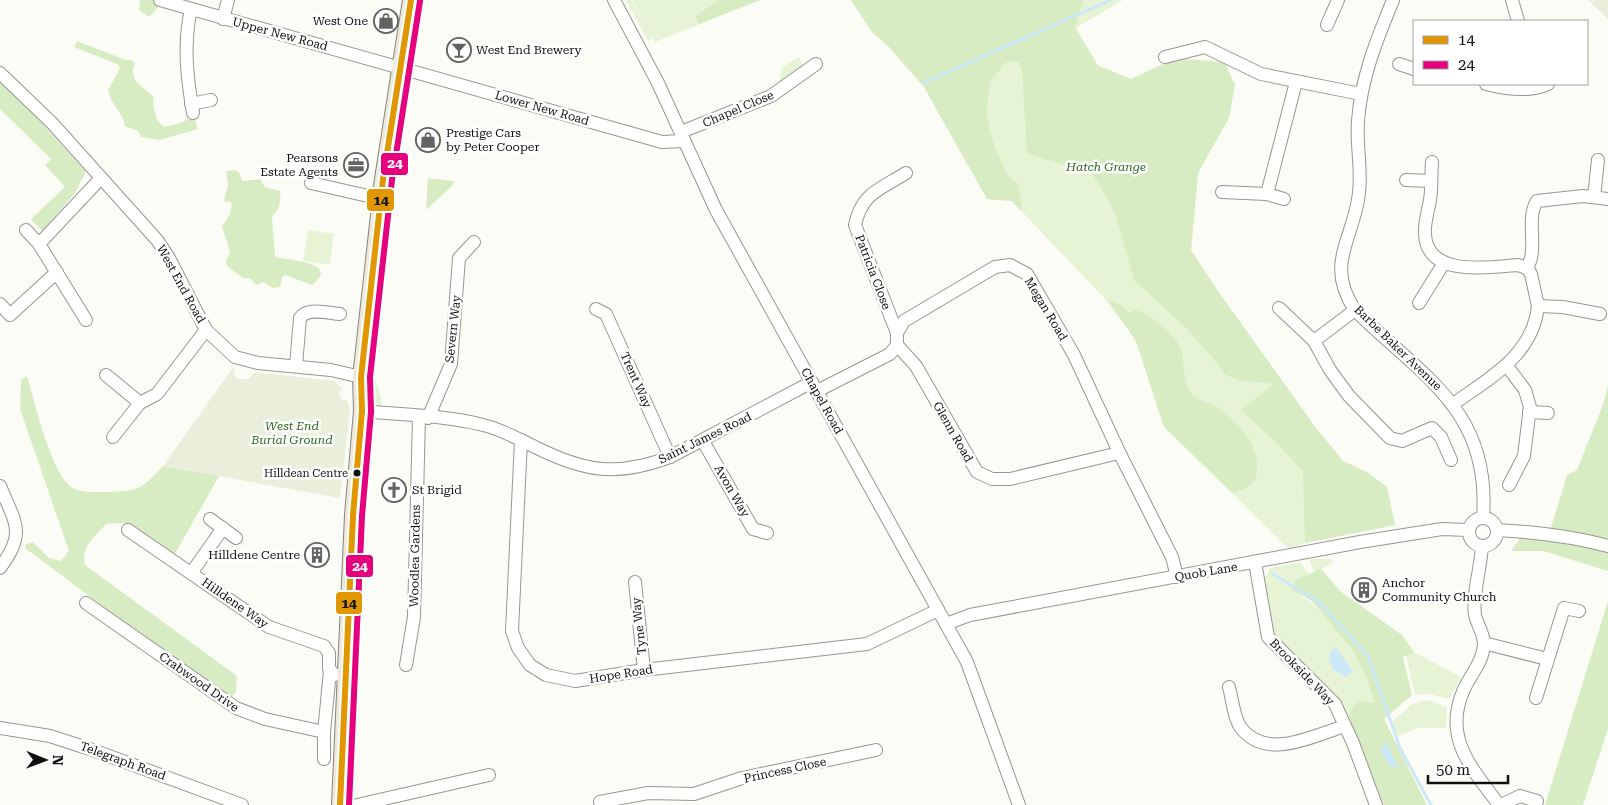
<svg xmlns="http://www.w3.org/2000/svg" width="1608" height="805" font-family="'Roboto Serif',serif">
  <rect width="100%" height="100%" fill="#fcfcf7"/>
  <g fill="#e6f4d5">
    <polygon points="626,0 631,0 647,30 632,0 760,0 655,42 652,38 648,41"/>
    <polygon points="851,0 1123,0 1076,28 1098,65 1131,79 1176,58 1235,84 1229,118 1198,173 1191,250 1220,294 1316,428 1343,461 1367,472 1387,487 1395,525 1305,543 1289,549 1164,427 1136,341 1105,299 1012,201 987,199 924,87 889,47 871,31"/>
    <polygon points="799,57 804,66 780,82 781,68"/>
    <polygon points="308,230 334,234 330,265 303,261"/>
    <polygon points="370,367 372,367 381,398 382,408 370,398"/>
    <polygon points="1311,559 1331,559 1333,563 1314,573 1310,561"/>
    <path d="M1300 562 1309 575 1298 578 1302 597C1329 610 1371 673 1375 703L1357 700 1348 714 1345 712 1272 631 1263 576H1267L1270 568Z"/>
    <polygon points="1414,652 1461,677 1449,699 1429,694 1415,695 1406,655"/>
    <polygon points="1427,700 1447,707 1446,728 1417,728 1398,737 1392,722 1412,704"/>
  </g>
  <g fill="#d7ecc3">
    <polygon points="156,0 159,6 149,17 139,10 140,0"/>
    <polygon points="719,0 760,0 699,24 696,16"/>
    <polygon points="851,0 1083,0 1075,28 1098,66 1131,79 1176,58 1224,62 1235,84 1229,118 1198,173 1191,250 1220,294 1316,428 1343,461 1367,472 1387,487 1395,525 1305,543 1303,472 1278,444 1241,410 1274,384 1238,380 1224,374 1219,365 1186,328 1134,280 1115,212 1092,173 1027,154 1022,69 1018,62 1013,61 1005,63 990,82 986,114 994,145 1008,176 1017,183 1022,203 1021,211 1012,201 987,199 924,87 889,47 871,31"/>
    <path d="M77 41 126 60H132L135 63C128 80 142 86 153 96 154 107 154 120 164 127L180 123 191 118 195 119 198 129 160 140 141 137 138 131 125 126C123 112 111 105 108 90L120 68 117 64 74 47Z"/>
    <polygon points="0,80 9,87 86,172 75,193 42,231 31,219 65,187 45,165 51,159 0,109"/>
    <path d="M234 170 239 172 242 181 260 179 265 187 280 191C281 201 280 210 272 216L275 257C287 260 342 262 312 285L285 275 282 277 280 287 273 288 263 282 256 285 250 278H243L228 267 226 261 230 252 222 226C227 219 233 212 231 202L224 201 228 184 226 171Z"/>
    <polygon points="428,178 454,181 453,185 426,210"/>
    <path d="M1108 300 1122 305 1129 313 1135 310C1150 314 1179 337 1182 352 1185 368 1182 383 1193 396 1199 402 1211 402 1217 407 1238 422 1260 445 1257 472 1256 484 1243 491 1233 493L1164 427 1136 341Z"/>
    <path d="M27 376C34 400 52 477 73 488 82 493 97 492 107 492 139 491 142 489 163 466L219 476 172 559 128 530 126 523 106 524C95 536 80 548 85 565L237 676 236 692 228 700 25 548 26 544 33 542 49 558 61 561 69 551 20 409 21 380Z"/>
    <polygon points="1608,385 1608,571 1543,551 1511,551 1520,538 1548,537 1567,475 1577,470 1604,402"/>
    <polygon points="1321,569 1340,591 1402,635 1414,652 1403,657 1412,695 1384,719 1427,805 1384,805 1348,714 1357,700 1375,703 1366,676 1350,647 1312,601 1292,590 1295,580"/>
    <polygon points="1608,601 1608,729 1583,805 1545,805"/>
  </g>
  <g fill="#e9efda">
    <polygon points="1588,0 1608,0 1608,19"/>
    <polygon points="234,366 234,374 238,379 249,379 255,372 335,381 343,390 338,392 343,401 347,399 350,411 340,498 163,466"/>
  </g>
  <g fill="#cae8f8">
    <polygon points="1335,646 1353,671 1346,677 1332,669 1329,655"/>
    <polygon points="1387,743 1398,768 1389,766 1380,748"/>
  </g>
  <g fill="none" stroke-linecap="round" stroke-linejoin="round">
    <g stroke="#cae8f8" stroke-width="3">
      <polyline points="923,83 1111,0"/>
      <polyline points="1273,574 1319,602 1368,656 1400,748 1431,805"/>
    </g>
    <defs>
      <g id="minor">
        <polyline points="160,0 662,142 684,141"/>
        <polyline points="614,0 658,83 716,210 967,662 1019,805"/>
        <path d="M1393 0C1377 39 1361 78 1358 121 1356 145 1362 169 1359 193 1354 239 1324 264 1355 310 1421 376 1491 409 1483 517"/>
        <polyline points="1512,0 1518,21"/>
        <path d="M191 9C183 45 187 77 193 113"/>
        <polyline points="223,19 228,0"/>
        <polyline points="1327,25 1338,0"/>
        <polyline points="1165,57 1205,47 1261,74 1361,94"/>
        <polyline points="1399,64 1414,69"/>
        <polyline points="0,73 52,123 157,240 169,258 206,330 235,357 258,363 331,370 361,377"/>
        <path d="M1486 84C1505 89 1530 92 1548 84"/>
        <polyline points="191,104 211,100"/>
        <polyline points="681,132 771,96 816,64"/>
        <path d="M1432 162C1431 175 1432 188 1430 200 1428 212 1424 223 1425 234 1427 278 1489 267 1518 265L1527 268"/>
        <polyline points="1406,180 1431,181"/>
        <polyline points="311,183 381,199"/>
        <polyline points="1222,192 1267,194 1284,199"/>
        <polyline points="1267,194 1296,82"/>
        <polyline points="1594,197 1598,160"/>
        <polyline points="26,230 39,244 86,320"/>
        <polyline points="39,244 101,178"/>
        <polyline points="1419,303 1444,263"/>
        <polyline points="0,304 10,315 57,272"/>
        <polyline points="1279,308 1314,341 1330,370 1349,396 1390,438 1402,441 1432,428 1441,437 1451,460"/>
        <polyline points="596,309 606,314 670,457"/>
        <path d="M1600 314 1563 307 1538 306 1531 274 1527 268C1539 248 1525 220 1537 201L1583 196 1608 199"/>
        <path d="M897 333 855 225C862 193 879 190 906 173"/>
        <polyline points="1314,341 1355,310"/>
        <polyline points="897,345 916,366 977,472 992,479 1010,479 1119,453"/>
        <path d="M296 366 300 318C307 307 328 313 340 314"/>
        <polyline points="1507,366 1525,390 1530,407 1524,456 1509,485"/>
        <polyline points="106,375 140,403"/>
        <polyline points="817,391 890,354 897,345 897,333 904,321 995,267 1010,265 1027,274 1074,355 1121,456 1172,557 1177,577"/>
        <path d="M1453 404C1490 378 1533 355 1538 306"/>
        <path d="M362 411C401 415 444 415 483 425 501 429 518 439 535 447 585 472 617 477 670 457L812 382"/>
        <polyline points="1529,412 1548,413"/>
        <polyline points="428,418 451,364 459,258 474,242"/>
        <polyline points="113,437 140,403 157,394 206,330"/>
        <polyline points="521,440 512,631 518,648 530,665 546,675 575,681 644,670 867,644 938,610"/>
        <polyline points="703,441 753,529 767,533"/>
        <path d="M0 486C15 523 27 532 0 568"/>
        <circle cx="1483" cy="532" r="14"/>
        <polyline points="210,519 236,538"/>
        <polyline points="128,530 269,627 324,646 329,653 329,669 335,675"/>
        <path d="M1497 530C1535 532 1571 536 1608 546"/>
        <path d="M1482 546C1481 567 1472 595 1475 615 1477 624 1484 634 1484 644 1483 662 1471 674 1464 689 1442 738 1472 768 1499 805"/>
        <polyline points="1255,562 1268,637 1335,704 1353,743 1376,805"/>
        <polyline points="192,572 223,528"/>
        <polyline points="635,582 644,670"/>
        <polyline points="86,603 236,708 265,719 324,732 330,671"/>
        <polyline points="946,624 970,615 1360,542 1442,529 1468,530"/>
        <polyline points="1484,643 1547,659"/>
        <polyline points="406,665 414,617 419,417"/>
        <path d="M1229 687C1232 698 1234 719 1241 728 1267 761 1312 736 1345 726"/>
        <polyline points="1536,698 1564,608 1579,611"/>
        <polyline points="0,728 50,736 90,749 242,805"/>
        <polyline points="324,759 324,732"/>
        <polyline points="600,802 648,793 694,794 742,778 876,750"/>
        <polyline points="357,805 489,775"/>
        <polyline points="1501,805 1520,796 1537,801"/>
      </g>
      <polyline id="major" points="340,805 353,515 362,411 361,377 383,179 411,0"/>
    </defs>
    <use href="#minor" stroke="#969694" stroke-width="14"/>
    <use href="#major" stroke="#848481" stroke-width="18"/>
    <use href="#minor" stroke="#fffffe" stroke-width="12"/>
    <use href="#major" stroke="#eee9da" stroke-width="16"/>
    <defs>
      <polyline id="bus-1" points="340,805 353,515 362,411 361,377 383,179 411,0"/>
      <polyline id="bus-2" points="349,805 362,516 371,412 370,377 392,180 420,1"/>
    </defs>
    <use href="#bus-1" stroke="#fff" stroke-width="10"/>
    <use href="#bus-2" stroke="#fff" stroke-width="10"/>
    <use href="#bus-1" stroke="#e09702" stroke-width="6"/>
    <use href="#bus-2" stroke="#e5007d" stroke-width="6"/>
  </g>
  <defs>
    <symbol id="shop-ring" viewBox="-11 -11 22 22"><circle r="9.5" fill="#fff" stroke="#636361" stroke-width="1.5"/><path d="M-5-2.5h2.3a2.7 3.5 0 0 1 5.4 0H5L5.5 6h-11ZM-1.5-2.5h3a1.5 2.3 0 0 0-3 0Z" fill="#636361"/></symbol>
    <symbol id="bar-ring" viewBox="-11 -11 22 22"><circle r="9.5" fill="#fff" stroke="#636361" stroke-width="1.5"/><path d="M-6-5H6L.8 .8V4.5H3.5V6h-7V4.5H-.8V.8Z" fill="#636361"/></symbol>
    <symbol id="office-ring" viewBox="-11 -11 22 22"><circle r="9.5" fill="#fff" stroke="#636361" stroke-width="1.5"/><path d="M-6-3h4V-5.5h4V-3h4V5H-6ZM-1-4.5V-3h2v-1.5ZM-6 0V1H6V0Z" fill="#636361"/></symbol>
    <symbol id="church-ring" viewBox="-11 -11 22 22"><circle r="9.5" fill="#fff" stroke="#636361" stroke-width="1.5"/><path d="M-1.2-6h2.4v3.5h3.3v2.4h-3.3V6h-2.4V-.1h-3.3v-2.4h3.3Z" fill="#636361"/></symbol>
    <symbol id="building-ring" viewBox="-11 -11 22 22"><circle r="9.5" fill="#fff" stroke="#636361" stroke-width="1.5"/><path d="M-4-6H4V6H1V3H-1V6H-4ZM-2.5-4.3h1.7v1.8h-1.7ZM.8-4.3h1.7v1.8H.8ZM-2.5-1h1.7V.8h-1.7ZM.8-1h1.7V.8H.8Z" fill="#636361"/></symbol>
  </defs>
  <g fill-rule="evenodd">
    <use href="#shop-ring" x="372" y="7" width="28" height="28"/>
    <use href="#bar-ring" x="445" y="36" width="28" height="28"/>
    <use href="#shop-ring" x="414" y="126" width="28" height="28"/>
    <use href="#office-ring" x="342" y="151" width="28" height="28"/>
    <use href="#church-ring" x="380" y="476" width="28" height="28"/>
    <use href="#building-ring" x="303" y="541" width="28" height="28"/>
    <use href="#building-ring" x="1350" y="576" width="28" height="28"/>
  </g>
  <circle fill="#101010" stroke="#fff" stroke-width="2" cx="357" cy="473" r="4.5"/>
  <g text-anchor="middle" stroke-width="5" stroke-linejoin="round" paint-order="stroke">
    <g font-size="11" fill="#101010" stroke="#fff" text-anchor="end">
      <text x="348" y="477">Hilldean Centre</text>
    </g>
    <g font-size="12" fill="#101010" stroke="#fff" text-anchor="start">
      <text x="368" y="25" text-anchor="end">West One</text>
      <text x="476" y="54">West End Brewery</text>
      <text x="446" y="137">Prestige Cars<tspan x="446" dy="14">by Peter Cooper</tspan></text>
      <text x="338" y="162" text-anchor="end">Pearsons<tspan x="338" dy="14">Estate Agents</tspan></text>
      <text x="412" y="494">St Brigid</text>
      <text x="300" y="559" text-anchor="end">Hilldene Centre</text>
      <text x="1382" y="587">Anchor<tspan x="1382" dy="14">Community Church</tspan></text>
    </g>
    <g font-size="12" fill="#101010" stroke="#fff">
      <text transform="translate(280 34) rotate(15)" y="4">Upper New Road</text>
      <text transform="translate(542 108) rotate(16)" y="4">Lower New Road</text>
      <text transform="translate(738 109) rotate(-23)" y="4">Chapel Close</text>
      <text transform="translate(873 272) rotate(69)" y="4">Patricia Close</text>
      <text transform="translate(181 284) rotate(61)" y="4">West End Road</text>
      <text transform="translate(1046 309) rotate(59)" y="4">Megan Road</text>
      <text transform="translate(453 329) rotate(-84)" y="4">Severn Way</text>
      <text transform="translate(1398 348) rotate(44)" y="4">Barbe Baker Avenue</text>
      <text transform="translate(636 380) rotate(66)" y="4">Trent Way</text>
      <text transform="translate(822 401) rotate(61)" y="4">Chapel Road</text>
      <text transform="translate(953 432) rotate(60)" y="4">Glenn Road</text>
      <text transform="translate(705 438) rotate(-26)" y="4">Saint James Road</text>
      <text transform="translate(732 491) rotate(60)" y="4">Avon Way</text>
      <text transform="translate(415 556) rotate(-89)" y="4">Woodlea Gardens</text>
      <text transform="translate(1206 572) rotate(-10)" y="4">Quob Lane</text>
      <text transform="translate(235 603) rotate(35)" y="4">Hilldene Way</text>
      <text transform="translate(639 626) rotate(-96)" y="4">Tyne Way</text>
      <text transform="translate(1302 672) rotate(46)" y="4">Brookside Way</text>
      <text transform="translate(621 674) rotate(-9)" y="4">Hope Road</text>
      <text transform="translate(199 682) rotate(35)" y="4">Crabwood Drive</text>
      <text transform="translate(123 761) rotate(20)" y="4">Telegraph Road</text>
      <text transform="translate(785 770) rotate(-12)" y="4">Princess Close</text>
    </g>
    <g font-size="12" font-style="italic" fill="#2c6d1c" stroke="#fff">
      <text x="1106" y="171">Hatch Grange</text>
      <text x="292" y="430">West End<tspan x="292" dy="14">Burial Ground</tspan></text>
    </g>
  </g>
  <g stroke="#fff" stroke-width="2">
    <rect x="380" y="152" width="29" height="24" rx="5" fill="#e5007d"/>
    <rect x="366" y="188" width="29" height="24" rx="5" fill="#e09702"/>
    <rect x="345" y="554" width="29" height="24" rx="5" fill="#e5007d"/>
    <rect x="335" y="591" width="28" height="24" rx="5" fill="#e09702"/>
  </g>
  <g font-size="14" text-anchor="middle" font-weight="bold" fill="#fff">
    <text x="395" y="168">24</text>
    <text x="360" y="571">24</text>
  </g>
  <g font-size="14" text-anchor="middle" font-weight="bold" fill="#111">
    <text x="381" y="205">14</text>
    <text x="349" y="608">14</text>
  </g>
  <rect x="1413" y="20" width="175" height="65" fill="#ffffff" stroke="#9f9f9f"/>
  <rect x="1423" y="36" width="25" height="8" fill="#e09702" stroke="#9f9f9f"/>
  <text x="1458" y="45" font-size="15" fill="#101010">14</text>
  <rect x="1423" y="61" width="25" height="8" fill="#e5007d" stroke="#9f9f9f"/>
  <text x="1458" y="70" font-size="15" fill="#101010">24</text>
  <g transform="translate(45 760) rotate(91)" stroke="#ffffff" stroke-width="4" paint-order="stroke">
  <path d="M0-4L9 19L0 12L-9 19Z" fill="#101010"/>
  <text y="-8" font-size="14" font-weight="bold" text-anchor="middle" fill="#101010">N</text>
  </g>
  <path d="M1428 775v8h80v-8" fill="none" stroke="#101010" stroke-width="2.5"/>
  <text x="1436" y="775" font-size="15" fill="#101010" stroke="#ffffff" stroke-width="4" paint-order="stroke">50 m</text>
</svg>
